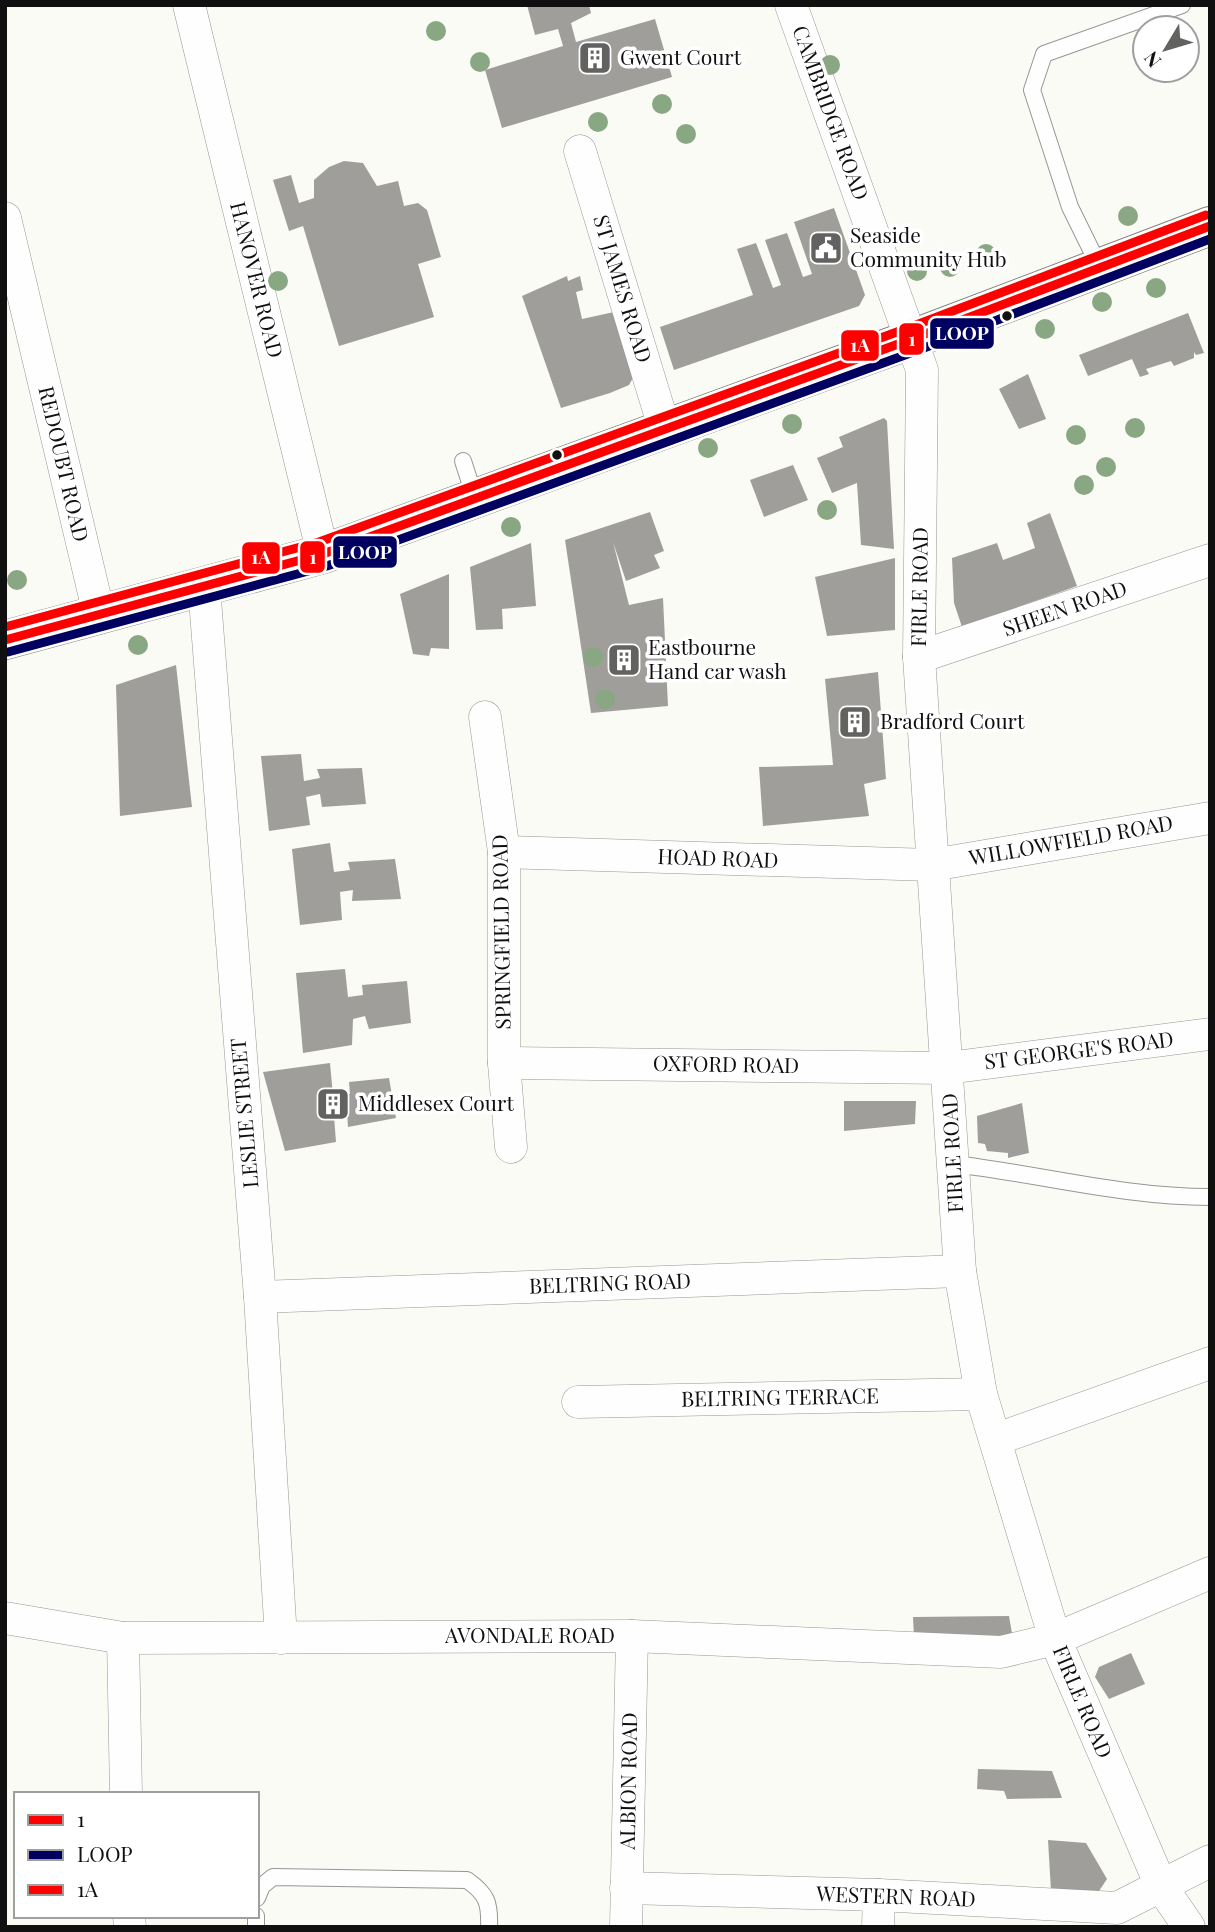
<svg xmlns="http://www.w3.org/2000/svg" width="1215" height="1932" font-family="'Playfair Display',serif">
  <rect width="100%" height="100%" fill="#fbfbf6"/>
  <g fill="#9f9e9b">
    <polygon points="527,5 589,5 591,13 571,23 576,42 655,19 672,77 502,128 485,70 563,46 558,29 535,35"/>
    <polygon points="344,161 363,163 377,186 398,181 404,206 418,203 427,210 441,257 418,264 434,317 339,346 303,226 289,231 273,180 291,175 299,203 314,198 314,180 329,167"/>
    <polygon points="834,208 865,295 859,306 674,370 660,327 753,295 737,249 756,243 773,288 781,285 765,240 787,233 803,277 812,274 794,222"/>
    <polygon points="567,276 568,281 580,276 583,290 576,292 582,319 614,312 634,376 629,385 610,393 561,408 522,296"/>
    <polygon points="1188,313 1204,353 1196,355 1194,352 1194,358 1174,366 1171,361 1146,369 1149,374 1140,377 1132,359 1088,376 1079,355"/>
    <polygon points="1028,374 1046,419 1019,429 999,389"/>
    <polygon points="884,418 887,421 894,549 861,545 857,483 832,493 817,458 843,447 839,437"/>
    <polygon points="793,465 808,500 764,517 750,480"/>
    <polygon points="650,512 664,551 654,555 660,568 626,581 613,542 629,605 663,598 668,706 591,713 565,540"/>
    <polygon points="1050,513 1077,586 962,627 954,603 952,558 997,543 1003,560 1035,548 1027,523"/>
    <polygon points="531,543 536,606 502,609 503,629 476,630 470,567"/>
    <polygon points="895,558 895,630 827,636 815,577"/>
    <polygon points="449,574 449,649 431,648 429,656 413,654 400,594"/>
    <polygon points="176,665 192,807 120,816 116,685"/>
    <polygon points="878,672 886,779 864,784 869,816 763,826 759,767 833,765 825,679"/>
    <polygon points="301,754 304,781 320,778 317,769 362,768 366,804 322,807 320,794 306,797 310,825 269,831 261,756"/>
    <polygon points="330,843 334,872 350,870 348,862 395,859 401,899 352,901 353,890 340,892 342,920 300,925 292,849"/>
    <polygon points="345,969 348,997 363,995 362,985 407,981 411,1023 369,1029 365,1016 353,1019 352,1045 303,1053 296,973"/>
    <polygon points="330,1063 333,1096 350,1094 349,1082 389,1078 396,1118 348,1127 347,1113 334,1116 336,1142 285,1151 263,1072"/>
    <polygon points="844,1101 916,1101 915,1124 844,1131"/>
    <polygon points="1022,1103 1029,1153 1008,1158 1008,1153 987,1151 985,1144 978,1143 977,1116"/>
    <polygon points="1009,1616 1013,1639 914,1637 913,1617"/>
    <polygon points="1131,1653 1145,1684 1109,1699 1095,1677 1099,1667"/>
    <polygon points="978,1769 1052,1771 1062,1798 1007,1799 1004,1791 977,1789"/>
    <polygon points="1048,1840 1086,1843 1107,1879 1095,1897 1051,1891"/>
  </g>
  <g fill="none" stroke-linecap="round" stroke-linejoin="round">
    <defs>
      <g id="lane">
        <polyline points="1100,268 1070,207 1032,90 1044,54 1182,5"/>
        <polyline points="463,461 475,498"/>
        <path d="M954 1164C1039 1174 1124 1197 1210 1197"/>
        <path d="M257 1898 262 1886 273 1877 467 1880C487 1894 490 1903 489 1927"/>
        <polyline points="256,1927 256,1916"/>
      </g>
      <g id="street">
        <polyline points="189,5 323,554"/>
        <polyline points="791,5 922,370 919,657 960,1271 981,1394 1055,1639 1161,1886 1189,1927"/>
        <polyline points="580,151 664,427"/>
        <polyline points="5,218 99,614"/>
        <polyline points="204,587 260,1297 281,1638"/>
        <polyline points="919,657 1210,560"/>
        <polyline points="485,717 504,852 504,1063 511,1147"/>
        <polyline points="504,852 932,865 1210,818"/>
        <polyline points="504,1063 948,1068 1210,1034"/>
        <polyline points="260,1297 960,1271"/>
        <polyline points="578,1402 981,1394"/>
        <polyline points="997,1439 1210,1363"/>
        <polyline points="5,1618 123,1638 632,1636 1001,1652 1055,1639 1210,1573"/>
        <polyline points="123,1638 126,1794"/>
        <polyline points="626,1888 879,1895 1117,1908 1210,1861"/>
        <polyline points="129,1916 130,1927"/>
        <polyline points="626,1927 632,1636"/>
        <polyline points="878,1927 879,1895"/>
      </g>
      <polyline id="primary" points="5,640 323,554 912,339 1210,226"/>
    </defs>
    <use href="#lane" stroke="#969694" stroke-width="18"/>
    <use href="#street" stroke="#969694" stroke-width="33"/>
    <use href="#primary" stroke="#838381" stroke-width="40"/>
    <use href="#lane" stroke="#fefefe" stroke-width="16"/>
    <use href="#street" stroke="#fefefe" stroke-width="32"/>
    <use href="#primary" stroke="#ebe8dc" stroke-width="38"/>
    <defs>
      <polyline id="bus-1" points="5,640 323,554 912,339 1210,226"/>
      <polyline id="bus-2" points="8,652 327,566 916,351 1210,239"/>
      <polyline id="bus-3" points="5,627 319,542 908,328 1206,215"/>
    </defs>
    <use href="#bus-1" stroke="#fff" stroke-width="14"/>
    <use href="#bus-2" stroke="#fff" stroke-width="14"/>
    <use href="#bus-3" stroke="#fff" stroke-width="14"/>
    <use href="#bus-1" stroke="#f00" stroke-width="9"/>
    <use href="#bus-2" stroke="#000060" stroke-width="9"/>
    <use href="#bus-3" stroke="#f00" stroke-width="9"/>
  </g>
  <g fill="#8aa783">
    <circle cx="436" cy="31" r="10"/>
    <circle cx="480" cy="62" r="10"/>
    <circle cx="830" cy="65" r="10"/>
    <circle cx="662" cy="104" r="10"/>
    <circle cx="598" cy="122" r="10"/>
    <circle cx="686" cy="134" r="10"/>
    <circle cx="1128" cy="216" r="10"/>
    <circle cx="986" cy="254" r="10"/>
    <circle cx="950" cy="267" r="10"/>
    <circle cx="917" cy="271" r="10"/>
    <circle cx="278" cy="281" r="10"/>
    <circle cx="1156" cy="288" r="10"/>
    <circle cx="1102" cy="302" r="10"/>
    <circle cx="1045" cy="329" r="10"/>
    <circle cx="792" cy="424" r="10"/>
    <circle cx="1135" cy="428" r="10"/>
    <circle cx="1076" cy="435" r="10"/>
    <circle cx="708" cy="448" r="10"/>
    <circle cx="1106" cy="467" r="10"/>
    <circle cx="1084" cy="485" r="10"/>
    <circle cx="827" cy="510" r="10"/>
    <circle cx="511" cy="527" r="10"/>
    <circle cx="17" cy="580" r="10"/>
    <circle cx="138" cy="645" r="10"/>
    <circle cx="593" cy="657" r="10"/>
    <circle cx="605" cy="699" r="10"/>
  </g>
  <defs>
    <symbol id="building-square" viewBox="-11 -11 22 22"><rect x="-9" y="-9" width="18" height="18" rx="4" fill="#626260" stroke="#fff"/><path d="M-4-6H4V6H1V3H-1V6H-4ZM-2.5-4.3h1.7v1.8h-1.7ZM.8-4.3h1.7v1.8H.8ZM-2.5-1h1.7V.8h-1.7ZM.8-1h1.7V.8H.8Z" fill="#fff"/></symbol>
    <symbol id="civic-square" viewBox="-11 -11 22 22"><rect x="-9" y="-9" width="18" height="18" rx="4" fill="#626260" stroke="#fff"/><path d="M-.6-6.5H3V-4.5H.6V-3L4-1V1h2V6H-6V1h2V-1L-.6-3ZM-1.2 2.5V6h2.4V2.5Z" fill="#fff"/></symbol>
  </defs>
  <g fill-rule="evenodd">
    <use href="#building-square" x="576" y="39" width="38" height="38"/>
    <use href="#civic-square" x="807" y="229" width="38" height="38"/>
    <use href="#building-square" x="605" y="641" width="38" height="38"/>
    <use href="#building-square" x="836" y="703" width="38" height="38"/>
    <use href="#building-square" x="314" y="1085" width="38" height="38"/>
  </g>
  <g fill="#101010" stroke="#fff" stroke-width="2.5">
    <circle cx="1007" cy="316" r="6"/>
    <circle cx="557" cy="455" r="6"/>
  </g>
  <g text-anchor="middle" stroke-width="7" stroke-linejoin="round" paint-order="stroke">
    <g font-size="21" fill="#101010" stroke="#fff" text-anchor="start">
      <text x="620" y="65">Gwent Court</text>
      <text x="850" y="243">Seaside<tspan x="850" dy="24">Community Hub</tspan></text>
      <text x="648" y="655">Eastbourne<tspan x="648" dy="24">Hand car wash</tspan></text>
      <text x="880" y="729">Bradford Court</text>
      <text x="358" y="1111">Middlesex Court</text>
    </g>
    <g font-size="21" fill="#101010" stroke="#fff">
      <text transform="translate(830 113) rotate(70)" y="7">CAMBRIDGE ROAD</text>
      <text transform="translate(256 280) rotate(76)" y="7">HANOVER ROAD</text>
      <text transform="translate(622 289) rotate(73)" y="7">ST JAMES ROAD</text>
      <text transform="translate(63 464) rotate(77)" y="7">REDOUBT ROAD</text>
      <text transform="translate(920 587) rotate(-89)" y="7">FIRLE ROAD</text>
      <text transform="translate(1065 609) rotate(-19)" y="7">SHEEN ROAD</text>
      <text transform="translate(1071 841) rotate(-10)" y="7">WILLOWFIELD ROAD</text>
      <text transform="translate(718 859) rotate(2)" y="7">HOAD ROAD</text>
      <text transform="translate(502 932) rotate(-91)" y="7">SPRINGFIELD ROAD</text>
      <text transform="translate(1079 1051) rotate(-7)" y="7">ST GEORGE'S ROAD</text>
      <text transform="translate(726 1065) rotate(1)" y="7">OXFORD ROAD</text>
      <text transform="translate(245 1113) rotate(-95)" y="7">LESLIE STREET</text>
      <text transform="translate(953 1153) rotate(-93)" y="7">FIRLE ROAD</text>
      <text transform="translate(610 1284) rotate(-2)" y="7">BELTRING ROAD</text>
      <text transform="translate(780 1398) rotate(-1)" y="7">BELTRING TERRACE</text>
      <text x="530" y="1643">AVONDALE ROAD</text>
      <text transform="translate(1082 1702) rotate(67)" y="7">FIRLE ROAD</text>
      <text transform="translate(629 1781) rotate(-89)" y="7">ALBION ROAD</text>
      <text transform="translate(896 1897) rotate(2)" y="7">WESTERN ROAD</text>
    </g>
  </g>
  <g stroke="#fff" stroke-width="2.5">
    <rect x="929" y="317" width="66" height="33" rx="7" fill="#000060"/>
    <rect x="898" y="322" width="27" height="34" rx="7" fill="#f00"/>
    <rect x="840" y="329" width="40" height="33" rx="7" fill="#f00"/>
    <rect x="332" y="535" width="66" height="34" rx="7" fill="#000060"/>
    <rect x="299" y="540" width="27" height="34" rx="7" fill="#f00"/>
    <rect x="241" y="541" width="40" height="34" rx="7" fill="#f00"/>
  </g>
  <g font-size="19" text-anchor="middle" font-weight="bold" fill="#fff">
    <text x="962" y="340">LOOP</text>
    <text x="912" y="346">1</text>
    <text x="860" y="352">1A</text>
    <text x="365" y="559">LOOP</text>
    <text x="313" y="564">1</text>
    <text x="261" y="564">1A</text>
  </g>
  <rect width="1215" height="1932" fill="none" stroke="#101010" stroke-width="14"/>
  <rect x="14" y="1792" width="245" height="126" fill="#ffffff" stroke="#9f9f9f" stroke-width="2"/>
  <rect x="28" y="1815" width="35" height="10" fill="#ff0000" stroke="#9f9f9f" stroke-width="2"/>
  <text x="77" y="1827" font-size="21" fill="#101010">1</text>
  <rect x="28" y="1850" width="35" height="10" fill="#000060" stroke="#9f9f9f" stroke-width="2"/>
  <text x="77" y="1862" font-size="21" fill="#101010">LOOP</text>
  <rect x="28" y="1885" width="35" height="10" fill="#ff0000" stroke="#9f9f9f" stroke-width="2"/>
  <text x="77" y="1897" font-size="21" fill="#101010">1A</text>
  <g transform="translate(1166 49) rotate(232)"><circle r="33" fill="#ffffff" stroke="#9f9f9f" stroke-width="2"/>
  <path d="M0-5L12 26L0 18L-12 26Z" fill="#626260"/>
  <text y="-10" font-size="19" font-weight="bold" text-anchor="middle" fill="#101010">N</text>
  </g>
</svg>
